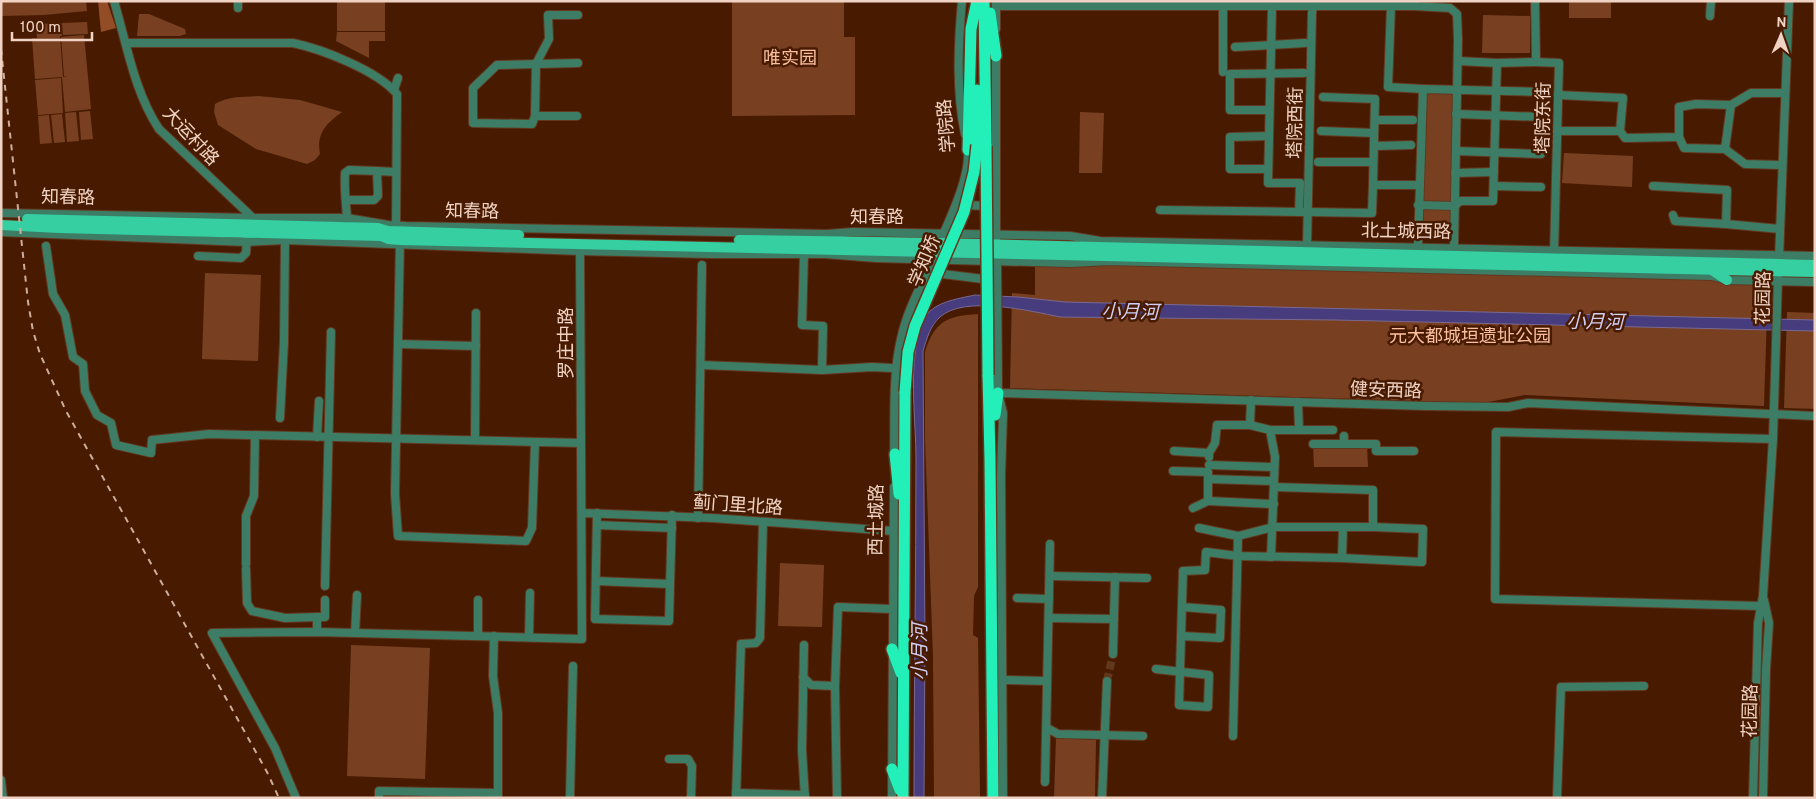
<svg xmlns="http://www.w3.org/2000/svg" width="1816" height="799" font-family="Overpass,'Noto Sans SC',sans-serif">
  <rect width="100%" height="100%" fill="#481b00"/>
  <g fill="#784021">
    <polygon points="1,1 86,1 87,11 44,15 1,16"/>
    <polygon points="732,1 844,1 844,37 855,37 855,115 732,116"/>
    <rect x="1569" y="1" width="42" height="17"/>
    <rect x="337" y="2" width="48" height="29"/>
    <polygon points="139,14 149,14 185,29 186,34 180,36 137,36"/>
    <polygon points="1483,15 1530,16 1530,53 1482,53"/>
    <polygon points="87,22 88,34 63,35 62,23"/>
    <polygon points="61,23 62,36 60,36 63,77 67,76 64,76 61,37 84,35 91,109 65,112 62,77 35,79 32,38 37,38 36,24"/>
    <polygon points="337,32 385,32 385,41 369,41 369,58 336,41"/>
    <polygon points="61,78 63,113 38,115 35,80"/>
    <polygon points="1419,91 1457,92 1453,231 1445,239 1415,238"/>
    <path d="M258 96 300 100 342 112C327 123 316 133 320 154L315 160 307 164 256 149 218 125 214 112 215 104C227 96 244 97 258 96Z"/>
    <polygon points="90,111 93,139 81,140 79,112"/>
    <polygon points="76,112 79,141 67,142 65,113"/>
    <polygon points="1080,112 1104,113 1102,173 1079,173"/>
    <polygon points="62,114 65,142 54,143 51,115"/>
    <polygon points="49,115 52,143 40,144 38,116"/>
    <polygon points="1564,153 1633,156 1632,187 1562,183"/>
    <polygon points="1035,262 1768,281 1764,406 1525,395 1483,403 1010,388 1012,293 1035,295"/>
    <polygon points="205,273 261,275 258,361 202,359"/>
    <polygon points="1787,312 1815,313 1815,409 1784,408"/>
    <path d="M978 314V587L974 596 973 635 978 638 980 798H934L933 656 925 440V352C935 320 948 316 978 314Z"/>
    <polygon points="1313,445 1367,445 1368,467 1314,467"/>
    <polygon points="780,563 824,565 822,627 778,626"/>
    <polygon points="351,645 430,648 425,779 347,776"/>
    <polygon points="1056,738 1096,740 1095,798 1054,798"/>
  </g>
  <polygon fill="#924d26" points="98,1 107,1 116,28 101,32"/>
  <path fill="#473c7d" stroke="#7a6992" d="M975 295 1018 297 1065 302 1815 320V331L1335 320 1060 317C1031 311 964 295 940 317 930 326 927 338 923 351L925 644 924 798H914C914 685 916 573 916 460 916 418 907 360 923 321 931 302 957 299 975 295Z"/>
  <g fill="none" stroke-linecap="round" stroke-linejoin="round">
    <polyline stroke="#61371d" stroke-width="8" stroke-dasharray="8 4" stroke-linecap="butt" points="1107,681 1113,654"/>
    <defs>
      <g id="minor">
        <path d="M114 1C127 45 134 91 159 129L253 218"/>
        <polyline points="238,1 238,8"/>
        <path d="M962 1C958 45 956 91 965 134"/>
        <polyline points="996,1 996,29"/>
        <polyline points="1223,1 1223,72"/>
        <polyline points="1415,1 1414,6 1450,8 1457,14 1458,40 1454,248"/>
        <polyline points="1535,1 1536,62 1559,63 1554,254"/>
        <polyline points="997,6 1391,6"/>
        <polyline points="1414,6 1391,6 1388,87 1423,89"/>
        <polyline points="1272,7 1268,183 1300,183 1299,212 1308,212 1372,213 1373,185 1419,185"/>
        <polyline points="1710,16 1711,1"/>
        <path d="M126 43H293C322 49 378 71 397 94L396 230"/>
        <polyline points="1235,47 1305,43"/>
        <polyline points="996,53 996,239"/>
        <polyline points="1458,61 1497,63"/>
        <polyline points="394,90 398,78"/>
        <polyline points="1323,97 1375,99 1373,185"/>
        <polyline points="1269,110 1230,110 1230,74 1304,73"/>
        <polyline points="1456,114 1544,117"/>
        <polyline points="535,116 532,124 473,123 473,88 497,65 578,63"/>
        <polyline points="577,116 535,116 536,64 549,39 548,15 578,15"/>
        <polyline points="1375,120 1413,120"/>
        <polyline points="1321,131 1374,133"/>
        <polyline points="1557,131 1620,131 1623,98 1558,95"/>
        <polyline points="1620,131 1625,138 1679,137 1679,107 1696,104 1731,105 1751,93 1785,93"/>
        <polyline points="1679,137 1684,148 1725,149 1731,105"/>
        <polyline points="1374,146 1411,145"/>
        <polyline points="1725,149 1745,164 1782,165"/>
        <polyline points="1456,151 1541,154"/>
        <polyline points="1318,162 1373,162"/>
        <polyline points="1268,169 1230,169 1230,137 1269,136"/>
        <polyline points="377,171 396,172"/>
        <polyline points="1455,173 1494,172"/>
        <polyline points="1494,186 1541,187"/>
        <polyline points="1653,186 1727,190 1726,224 1780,229"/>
        <polyline points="963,205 989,206"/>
        <polyline points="1418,205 1455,206 1460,201 1493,201 1497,63 1536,62"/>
        <polyline points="1160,210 1299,212"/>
        <polyline points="1,213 253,218 347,218 388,225 406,226 827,234 853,232 1070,236 1100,241 1815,256"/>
        <polyline points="1673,215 1675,221 1726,224"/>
        <path d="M347 218C346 202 344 189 345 173L349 170 377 171 378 196 374 200H347"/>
        <polyline points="1,232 246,242 285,240 580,251 710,254 825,254 876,258 1071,263 1108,261 1712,276 1727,280 1815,282"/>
        <path d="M942 237C952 214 973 170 967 145"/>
        <polyline points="400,240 395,494 398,536 526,541 532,528 535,442"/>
        <polyline points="1307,245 1312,13 1314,1"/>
        <polyline points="46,246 53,294 65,315 73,357 83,364 85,391 97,415 111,423 116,445 151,453 152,440 209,434 581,443"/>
        <polyline points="1418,247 1423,89 1545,92"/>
        <polyline points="804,254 802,325 823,326 822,370 872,367 891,368"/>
        <polyline points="198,256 241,258 246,253 247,237"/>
        <polyline points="997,258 998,393 1003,413 1001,476 1003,798"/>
        <polyline points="1779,259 1789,1"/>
        <polyline points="935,273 991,280"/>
        <polyline points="398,344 476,346"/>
        <polyline points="701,365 822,370"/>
        <polyline points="998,393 1425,406 1508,407 1528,403 1815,416"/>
        <polyline points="1298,402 1299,430"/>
        <polyline points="280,418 284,342 285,240"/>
        <polyline points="1250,425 1251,400"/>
        <polyline points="1270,430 1333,430"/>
        <polyline points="317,437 319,401"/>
        <polyline points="475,440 476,313"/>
        <polyline points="1313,444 1344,444 1344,436"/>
        <polyline points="1344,444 1376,444 1376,451 1414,451"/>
        <polyline points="1174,451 1209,453 1209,457"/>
        <polyline points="1209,453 1215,443 1217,425 1250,425 1270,430 1275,457 1271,557"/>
        <path d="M894 458C895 419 892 377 901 339 907 310 922 284 934 257"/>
        <polyline points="1209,465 1274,467"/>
        <polyline points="1173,471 1208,472 1208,501 1274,504"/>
        <polyline points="1208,479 1274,481"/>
        <polyline points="1193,508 1208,501"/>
        <polyline points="582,513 712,518 893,531"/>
        <polyline points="597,513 595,619 669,621 672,515"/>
        <polyline points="698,518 702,265"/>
        <polyline points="597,525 672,528"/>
        <polyline points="1199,528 1238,536"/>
        <polyline points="1342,558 1422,562 1423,529 1373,527"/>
        <polyline points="246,564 246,516 254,496 255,435"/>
        <polyline points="246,569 247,603 252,611 285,618 317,617 317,632"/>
        <polyline points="1050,576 1147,578"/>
        <polyline points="596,581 670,584"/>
        <polyline points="325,586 331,332"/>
        <polyline points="1017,598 1049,599"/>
        <polyline points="1761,606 1495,599 1496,432 1773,439"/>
        <polyline points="317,617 325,617 325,600"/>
        <polyline points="1049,618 1114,619"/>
        <polyline points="355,633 357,595"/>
        <polyline points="478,636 478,600"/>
        <polyline points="494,636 493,676 498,713 498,798"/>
        <polyline points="1181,636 1220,638 1221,610 1182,607"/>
        <polyline points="529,637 530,593"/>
        <polyline points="804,645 802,750 805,798"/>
        <polyline points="1113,654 1115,577"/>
        <polyline points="1156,669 1209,675 1208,707 1179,705 1183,571 1205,570 1206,552 1238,556 1342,558 1343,527"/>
        <polyline points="803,677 811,685 835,686"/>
        <polyline points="1003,680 1047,681"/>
        <polyline points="1047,728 1058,734 1143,736"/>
        <polyline points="1233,736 1238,536 1273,527 1373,527 1373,490 1274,487"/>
        <polyline points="669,759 688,759 692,766 691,798"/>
        <polyline points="1,780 3,798"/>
        <polyline points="1045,782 1050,544"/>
        <polyline points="736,793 805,795"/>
        <polyline points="296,798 275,748 212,633 317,632 582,639 580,248"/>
        <polyline points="379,798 379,791 498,793"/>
        <polyline points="570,798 573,666"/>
        <polyline points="736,798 741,644 756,643 760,638 763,522"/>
        <polyline points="837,798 835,686 838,607 892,609"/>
        <polyline points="892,798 894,487"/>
        <polyline points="1102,798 1107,681"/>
        <polyline points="1557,798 1561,687 1644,686"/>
        <polyline points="1753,798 1758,623 1763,596 1773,439 1778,278"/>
        <polyline points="1763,798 1766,669 1769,623 1764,600"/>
      </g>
      <g id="major">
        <polyline points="27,219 378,228 388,231 519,235"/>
        <polyline points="1,225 59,228 381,236 388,239 400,240 1815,272"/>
        <polyline points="739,240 940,243 1815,265"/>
        <polyline points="1712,270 1727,280"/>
      </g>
      <g id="highway">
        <polyline points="984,1 986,146"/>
        <polyline points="990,13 996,56"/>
        <polyline points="977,145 977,90"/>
        <polyline points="968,150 971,29 977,1"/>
        <polyline points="988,375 990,459 993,798"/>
        <polyline points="995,415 998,393"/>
        <polyline points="895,454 899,494"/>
        <polyline points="892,649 901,673"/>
        <polyline points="892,769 900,790"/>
        <polyline points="903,798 905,392"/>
      </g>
    </defs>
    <use href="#minor" stroke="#63381f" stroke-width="10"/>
    <use href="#major" stroke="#63381f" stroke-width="12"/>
    <use href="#highway" stroke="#63381f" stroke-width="14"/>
    <use href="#minor" stroke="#3d7d66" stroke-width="8"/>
    <use href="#major" stroke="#35cfa2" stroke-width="10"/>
    <use href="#highway" stroke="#23efb9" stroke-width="11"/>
    <polyline stroke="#cdad9c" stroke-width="2" stroke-dasharray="6 6" stroke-linecap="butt" points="1,49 28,302 33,331 40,354 66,411 267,772 279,798"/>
    <defs>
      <g id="highway-bridge">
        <polyline points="986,146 988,375"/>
        <polyline points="905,392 908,352 915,326 964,212 974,172 977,145"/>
      </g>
    </defs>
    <use href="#highway-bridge" stroke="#63381f" stroke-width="14" stroke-linecap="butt"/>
    <use href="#highway-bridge" stroke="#23efb9" stroke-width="11"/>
  </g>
  <g text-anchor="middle" stroke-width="5" stroke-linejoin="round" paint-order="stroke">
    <g font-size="18" fill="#fbbfa0" stroke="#481b00">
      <text x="790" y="64">唯实园</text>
      <text x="1470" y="342">元大都城垣遗址公园</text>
    </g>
    <g font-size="18" fill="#f0d3c4" stroke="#481b00">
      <text transform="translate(1543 118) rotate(-89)" y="6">塔院东街</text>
      <text transform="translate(1295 123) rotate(-89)" y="6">塔院西街</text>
      <text transform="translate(946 126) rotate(-95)" y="6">学院路</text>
      <text transform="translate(191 136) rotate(47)" y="6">大运村路</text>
      <text transform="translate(68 197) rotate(1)" y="6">知春路</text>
      <text transform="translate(472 211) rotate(1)" y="6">知春路</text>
      <text x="877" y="223">知春路</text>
      <text transform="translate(1406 231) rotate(1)" y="6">北土城西路</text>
      <text transform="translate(924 261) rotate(-67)" y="6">学知桥</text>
      <text transform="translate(1763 298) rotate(-89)" y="6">花园路</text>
      <text transform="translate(566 343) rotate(-90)" y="6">罗庄中路</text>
      <text transform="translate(1386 390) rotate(2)" y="6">健安西路</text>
      <text transform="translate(738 505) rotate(4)" y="6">蓟门里北路</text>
      <text transform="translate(876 520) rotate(-89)" y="6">西土城路</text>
      <text transform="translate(1750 711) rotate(-89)" y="6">花园路</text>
    </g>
    <g font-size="19" font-style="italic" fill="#d0cef5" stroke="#481b00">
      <text transform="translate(1130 311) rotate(1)" y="7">小月河</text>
      <text transform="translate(1595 321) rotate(1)" y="7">小月河</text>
      <text transform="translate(919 652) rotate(-90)" y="7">小月河</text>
    </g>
  </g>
  <rect width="1816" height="799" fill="none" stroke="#f0d3c4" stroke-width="5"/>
  <g transform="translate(1781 35) rotate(2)" stroke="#481b00" stroke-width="4" paint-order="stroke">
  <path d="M0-4L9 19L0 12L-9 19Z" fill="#f0d3c4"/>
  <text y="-8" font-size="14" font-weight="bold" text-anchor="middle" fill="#f0d3c4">N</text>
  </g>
  <path d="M12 32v8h80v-8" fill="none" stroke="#f0d3c4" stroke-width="2.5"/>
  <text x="20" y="32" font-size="15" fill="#f0d3c4" stroke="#481b00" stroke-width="4" paint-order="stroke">100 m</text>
</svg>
